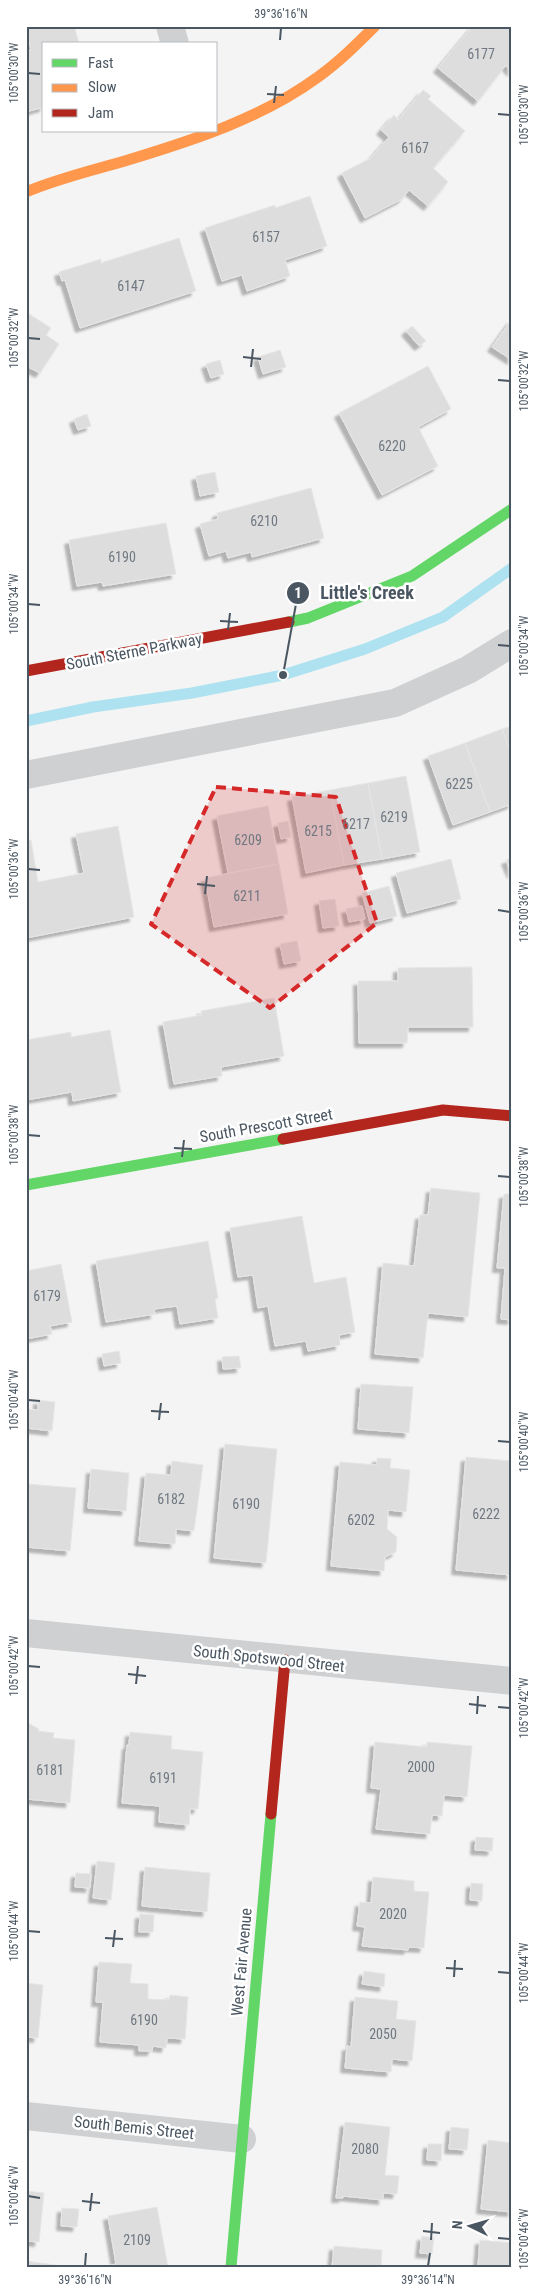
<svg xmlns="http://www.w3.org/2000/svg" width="538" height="2293" font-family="'Roboto Condensed',sans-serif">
  <defs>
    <filter id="shadow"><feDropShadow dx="-4.5" dy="4.5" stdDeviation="1" flood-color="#0004"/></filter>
  </defs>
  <rect width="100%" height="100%" fill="#f4f4f4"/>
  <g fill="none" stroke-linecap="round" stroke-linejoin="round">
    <polyline stroke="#aee2f0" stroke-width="11" points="26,721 93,707 192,693 283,675 365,649 443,617 512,568"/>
  </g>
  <g fill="#ddddde" stroke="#e5e6e7" filter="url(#shadow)">
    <polygon points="26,26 74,26 79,43 44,44 44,107 26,112 26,51 31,50"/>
    <polygon points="473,26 512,26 512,72 506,65 478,101 438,68"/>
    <polygon points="423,90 431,96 428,99 465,131 433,168 448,182 428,206 409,190 402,199 365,218 342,173 371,158 389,137 381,130 394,115 398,120"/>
    <polygon points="310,196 327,246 285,260 290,276 247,291 242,275 222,281 205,228 275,205 275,208"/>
    <polygon points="179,238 196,291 80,328 65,280 62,281 59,272 101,259 101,263"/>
    <polygon points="26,312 51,328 46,335 59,344 40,373 26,366"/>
    <polygon points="512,319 512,360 492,347"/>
    <polygon points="412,326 426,341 419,346 406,331"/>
    <polygon points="280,350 286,367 263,374 258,357"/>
    <polygon points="220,360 224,374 211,378 206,364"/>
    <polygon points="428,366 451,409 418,427 438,466 382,495 339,413"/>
    <polygon points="87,414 91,426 78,430 74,419"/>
    <polygon points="215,472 219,492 200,496 196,476"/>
    <polygon points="311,488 324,538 252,557 251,552 228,558 226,551 209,556 200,524 218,519 217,513"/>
    <polygon points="166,523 176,574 103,586 102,582 77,586 69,540"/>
    <polygon points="512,726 512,756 502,729"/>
    <polygon points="502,729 512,756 512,804 490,812 465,743"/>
    <polygon points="465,743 490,812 453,825 428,756"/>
    <polygon points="406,776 420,852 382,859 368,783"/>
    <polygon points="368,783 382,859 344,865 330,790"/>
    <polygon points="330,790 344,865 306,873 292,797"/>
    <polygon points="268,806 279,864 228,873 217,816"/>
    <polygon points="288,821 291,837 281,839 278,823"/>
    <polygon points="118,826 134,917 26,938 26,841 31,840 38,882 84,873 76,834"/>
    <polygon points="512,858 512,874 506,860"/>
    <polygon points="451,859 461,899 407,913 396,873"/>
    <polygon points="279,864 288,914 214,927 205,878"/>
    <polygon points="389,886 397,916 370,923 362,893"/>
    <polygon points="335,899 339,926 323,928 319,901"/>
    <polygon points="362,906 365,919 349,922 346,909"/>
    <polygon points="297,941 301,961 284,964 280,944"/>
    <polygon points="472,967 473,1027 408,1027 407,1043 359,1043 358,981 398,981 398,968"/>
    <polygon points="274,998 284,1056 221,1067 222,1076 174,1084 163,1022 202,1015 201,1011"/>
    <polygon points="110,1030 121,1092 73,1101 72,1092 26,1100 26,1040 71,1032 71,1037"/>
    <polygon points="431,1188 480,1193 468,1317 428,1313 423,1358 375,1354 383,1263 414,1266 420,1215 428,1215"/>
    <polygon points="504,1194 512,1194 512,1320 501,1319 505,1268 497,1268"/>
    <polygon points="302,1216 314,1283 346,1277 355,1332 339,1335 340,1345 308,1351 306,1341 275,1346 268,1306 258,1308 253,1275 238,1277 230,1228"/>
    <polygon points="208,1241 218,1298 215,1299 218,1318 180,1324 177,1306 154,1309 155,1314 106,1322 96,1261"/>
    <polygon points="61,1264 72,1322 50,1326 52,1334 26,1339 26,1271"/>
    <polygon points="119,1351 121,1363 104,1366 102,1354"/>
    <polygon points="239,1356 241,1368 223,1369 222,1357"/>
    <polygon points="361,1384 413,1387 409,1433 358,1429"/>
    <polygon points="38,1400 55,1402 52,1431 26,1428 26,1409 38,1410"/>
    <polygon points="225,1444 277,1449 266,1563 214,1558"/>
    <polygon points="466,1457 512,1461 511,1575 456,1570"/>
    <polygon points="377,1458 391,1459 390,1468 410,1470 406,1512 388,1510 387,1529 397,1537 396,1552 385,1557 384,1571 331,1566 340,1462 377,1465"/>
    <polygon points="172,1461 203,1465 194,1531 176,1529 175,1544 139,1541 146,1473 171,1475"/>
    <polygon points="91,1469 129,1473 126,1511 88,1508"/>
    <polygon points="27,1484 76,1488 70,1551 26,1547"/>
    <polygon points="26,1723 30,1724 39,1729 38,1731 54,1733 53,1738 75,1740 70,1803 26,1799"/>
    <polygon points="130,1732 172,1736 171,1749 203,1752 198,1809 190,1809 189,1825 159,1822 160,1806 122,1803 127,1745 129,1745"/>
    <polygon points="375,1742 427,1747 427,1742 472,1746 467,1797 444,1795 442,1816 432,1815 430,1834 376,1829 381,1789 371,1788"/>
    <polygon points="476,1837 493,1838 492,1851 475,1850"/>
    <polygon points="97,1861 115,1863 111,1900 93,1898"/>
    <polygon points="145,1867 210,1873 207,1912 142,1906"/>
    <polygon points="76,1873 91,1874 90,1888 75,1887"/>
    <polygon points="373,1877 414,1881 414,1891 429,1892 424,1948 409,1947 408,1950 362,1946 365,1927 357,1926 360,1902 371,1903"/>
    <polygon points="471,1883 483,1884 482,1901 470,1900"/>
    <polygon points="140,1914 154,1915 153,1932 139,1932"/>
    <polygon points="99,1962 132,1964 130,1983 148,1984 148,1999 169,2000 170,1995 188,1997 185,2039 167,2038 166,2048 153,2046 152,2051 139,2051 139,2045 100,2042 103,2002 96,2002"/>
    <polygon points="364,1971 385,1974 384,1987 362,1984"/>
    <polygon points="26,1983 43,1985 38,2038 26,2037"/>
    <polygon points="355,1997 398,2001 396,2019 416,2021 412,2061 392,2059 391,2072 345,2068 347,2046 351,2047"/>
    <polygon points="345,2122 390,2127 385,2175 399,2176 397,2194 383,2193 383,2200 343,2196 343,2198 336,2198"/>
    <polygon points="451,2127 469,2129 467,2150 449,2149"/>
    <polygon points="488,2140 512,2143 512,2212 481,2209"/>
    <polygon points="428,2144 442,2144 441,2161 427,2160"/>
    <polygon points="26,2191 44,2193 39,2242 26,2241"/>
    <polygon points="157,2207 168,2267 102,2267 116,2264 108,2216"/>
    <polygon points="62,2208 79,2209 77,2227 61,2226"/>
    <polygon points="422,2236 434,2238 432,2254 420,2253"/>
    <polygon points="480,2240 512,2243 512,2267 476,2267 478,2265"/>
    <polygon points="334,2246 382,2250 381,2267 332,2267"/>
    <polygon points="26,2261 63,2266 63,2267 26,2267"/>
  </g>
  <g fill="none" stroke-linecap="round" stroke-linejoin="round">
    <g stroke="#ced0d2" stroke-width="28">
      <polyline points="170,26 175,44"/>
      <polyline points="26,775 395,703 468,670 512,643"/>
      <polyline points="26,1633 512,1681"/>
      <polyline points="26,2116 242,2139"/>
    </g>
    <g stroke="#63d668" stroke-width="11">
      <polyline points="289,622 308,618 412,576 512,509"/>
      <polyline points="26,1185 283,1139"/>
      <polyline points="231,2267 271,1814"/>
    </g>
    <path stroke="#ff974d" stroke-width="11" d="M26 192C59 178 94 170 128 160 194 140 262 118 318 77 339 62 357 44 375 26"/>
    <g stroke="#b3261e" stroke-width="11">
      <polyline points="26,671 289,622"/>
      <polyline points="283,1139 443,1110 512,1116"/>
      <polyline points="271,1814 285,1660"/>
    </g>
  </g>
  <path fill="#d62828" fill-opacity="0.2" stroke="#d62828" stroke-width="4" stroke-dasharray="10 6" stroke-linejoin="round" d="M216 787 336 797 377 923 270 1008 151 924Z"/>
  <path fill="none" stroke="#4a5661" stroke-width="2" d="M280 40 281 28M28 73 40 74M267 94 284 95M274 103 276 86M498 114 510 115M28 338 40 339M243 357 261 359M251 367 253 349M498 380 510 381M28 604 40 605M220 621 238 622M228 630 230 613M498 645 510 646M28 869 40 870M197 884 215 886M205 894 207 876M498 910 510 912M28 1135 40 1136M174 1148 192 1149M182 1157 184 1140M498 1176 510 1177M28 1400 40 1401M151 1411 169 1412M159 1420 161 1403M498 1441 510 1442M28 1666 40 1667M128 1674 146 1676M136 1684 138 1666M469 1704 486 1706M498 1707 510 1708M477 1714 478 1696M28 1931 40 1932M105 1938 123 1939M113 1947 115 1930M446 1968 463 1969M498 1972 510 1973M454 1977 455 1960M28 2196 40 2198M82 2201 100 2203M90 2211 92 2193M423 2231 440 2233M498 2238 510 2239M431 2240 432 2223M85 2266 86 2253M428 2266 430 2253"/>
  <g text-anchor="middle" stroke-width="5" stroke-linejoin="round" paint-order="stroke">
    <g font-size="14" fill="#707881">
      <text x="481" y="59">6177</text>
      <text x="415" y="153">6167</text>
      <text x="266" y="242">6157</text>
      <text x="131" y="291">6147</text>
      <text x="392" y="451">6220</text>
      <text x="264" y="526">6210</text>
      <text x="122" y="562">6190</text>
      <text x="459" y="789">6225</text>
      <text x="394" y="822">6219</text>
      <text x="356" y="829">6217</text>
      <text x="318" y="836">6215</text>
      <text x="248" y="845">6209</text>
      <text x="247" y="901">6211</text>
      <text x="47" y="1301">6179</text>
      <text x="171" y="1504">6182</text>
      <text x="246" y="1509">6190</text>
      <text x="486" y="1519">6222</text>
      <text x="361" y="1525">6202</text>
      <text x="421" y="1772">2000</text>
      <text x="50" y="1775">6181</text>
      <text x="163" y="1783">6191</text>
      <text x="393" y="1919">2020</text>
      <text x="144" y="2025">6190</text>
      <text x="383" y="2039">2050</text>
      <text x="365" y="2154">2080</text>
      <text x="137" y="2245">2109</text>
    </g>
    <g font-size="16" fill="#4a5661" stroke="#fff">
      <text transform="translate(134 651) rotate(-11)" y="6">South Sterne Parkway</text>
      <text transform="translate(266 1125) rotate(-10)" y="6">South Prescott Street</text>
      <text transform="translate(269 1658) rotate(6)" y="6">South Spotswood Street</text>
      <text transform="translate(241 1962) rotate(-85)" y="6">West Fair Avenue</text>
      <text transform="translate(134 2127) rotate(6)" y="6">South Bemis Street</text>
    </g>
  </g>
  <path fill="none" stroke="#4a5661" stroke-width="2" d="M283 675L298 593"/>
  <g fill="#4a5661" stroke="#fff" stroke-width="2">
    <circle cx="283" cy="675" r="5"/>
    <circle cx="298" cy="593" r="12"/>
  </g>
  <g font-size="15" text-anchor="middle" font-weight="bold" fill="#fff">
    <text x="298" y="598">1</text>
  </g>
  <g font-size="18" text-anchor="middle" font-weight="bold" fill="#4a5661" stroke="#fff" stroke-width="5" stroke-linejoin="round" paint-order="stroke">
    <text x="367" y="599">Little's Creek</text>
  </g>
  <rect width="538" height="2293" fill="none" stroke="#ffffff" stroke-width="55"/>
  <rect x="42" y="42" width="175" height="90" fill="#ffffff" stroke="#b7bbc0"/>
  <rect x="52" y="59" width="25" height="8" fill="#63d668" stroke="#b7bbc0"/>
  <text x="88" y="68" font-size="15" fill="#4a5661">Fast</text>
  <rect x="52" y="84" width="25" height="8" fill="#ff974d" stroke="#b7bbc0"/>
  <text x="88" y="92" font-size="15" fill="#4a5661">Slow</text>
  <rect x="52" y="109" width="25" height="8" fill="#b3261e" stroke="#b7bbc0"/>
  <text x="88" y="118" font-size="15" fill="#4a5661">Jam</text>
  <g transform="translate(470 2226) rotate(275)" stroke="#ffffff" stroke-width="4" paint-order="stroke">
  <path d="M0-4L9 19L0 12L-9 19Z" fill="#4a5661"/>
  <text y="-8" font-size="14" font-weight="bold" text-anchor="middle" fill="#4a5661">N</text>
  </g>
  <rect x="28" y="28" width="482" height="2238" fill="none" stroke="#4a5661" stroke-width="2"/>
  <g font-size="12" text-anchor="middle" fill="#4a5661">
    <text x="281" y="18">39°36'16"N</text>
    <text transform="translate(14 73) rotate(-90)" y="4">105°00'30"W</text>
    <text transform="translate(524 115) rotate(-90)" y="4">105°00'30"W</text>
    <text transform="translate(14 338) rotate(-90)" y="4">105°00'32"W</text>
    <text transform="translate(524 381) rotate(-90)" y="4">105°00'32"W</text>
    <text transform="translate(14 604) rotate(-90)" y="4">105°00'34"W</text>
    <text transform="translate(524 646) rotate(-90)" y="4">105°00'34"W</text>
    <text transform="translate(14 869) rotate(-90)" y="4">105°00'36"W</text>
    <text transform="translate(524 912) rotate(-90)" y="4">105°00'36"W</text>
    <text transform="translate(14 1135) rotate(-90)" y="4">105°00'38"W</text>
    <text transform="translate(524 1177) rotate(-90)" y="4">105°00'38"W</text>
    <text transform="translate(14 1400) rotate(-90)" y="4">105°00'40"W</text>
    <text transform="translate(524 1442) rotate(-90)" y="4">105°00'40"W</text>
    <text transform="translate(14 1666) rotate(-90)" y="4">105°00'42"W</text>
    <text transform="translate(524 1708) rotate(-90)" y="4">105°00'42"W</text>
    <text transform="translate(14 1931) rotate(-90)" y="4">105°00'44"W</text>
    <text transform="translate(524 1973) rotate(-90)" y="4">105°00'44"W</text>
    <text transform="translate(14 2196) rotate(-90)" y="4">105°00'46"W</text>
    <text transform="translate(524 2239) rotate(-90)" y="4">105°00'46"W</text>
    <text x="85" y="2284">39°36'16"N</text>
    <text x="428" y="2284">39°36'14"N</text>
  </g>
</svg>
